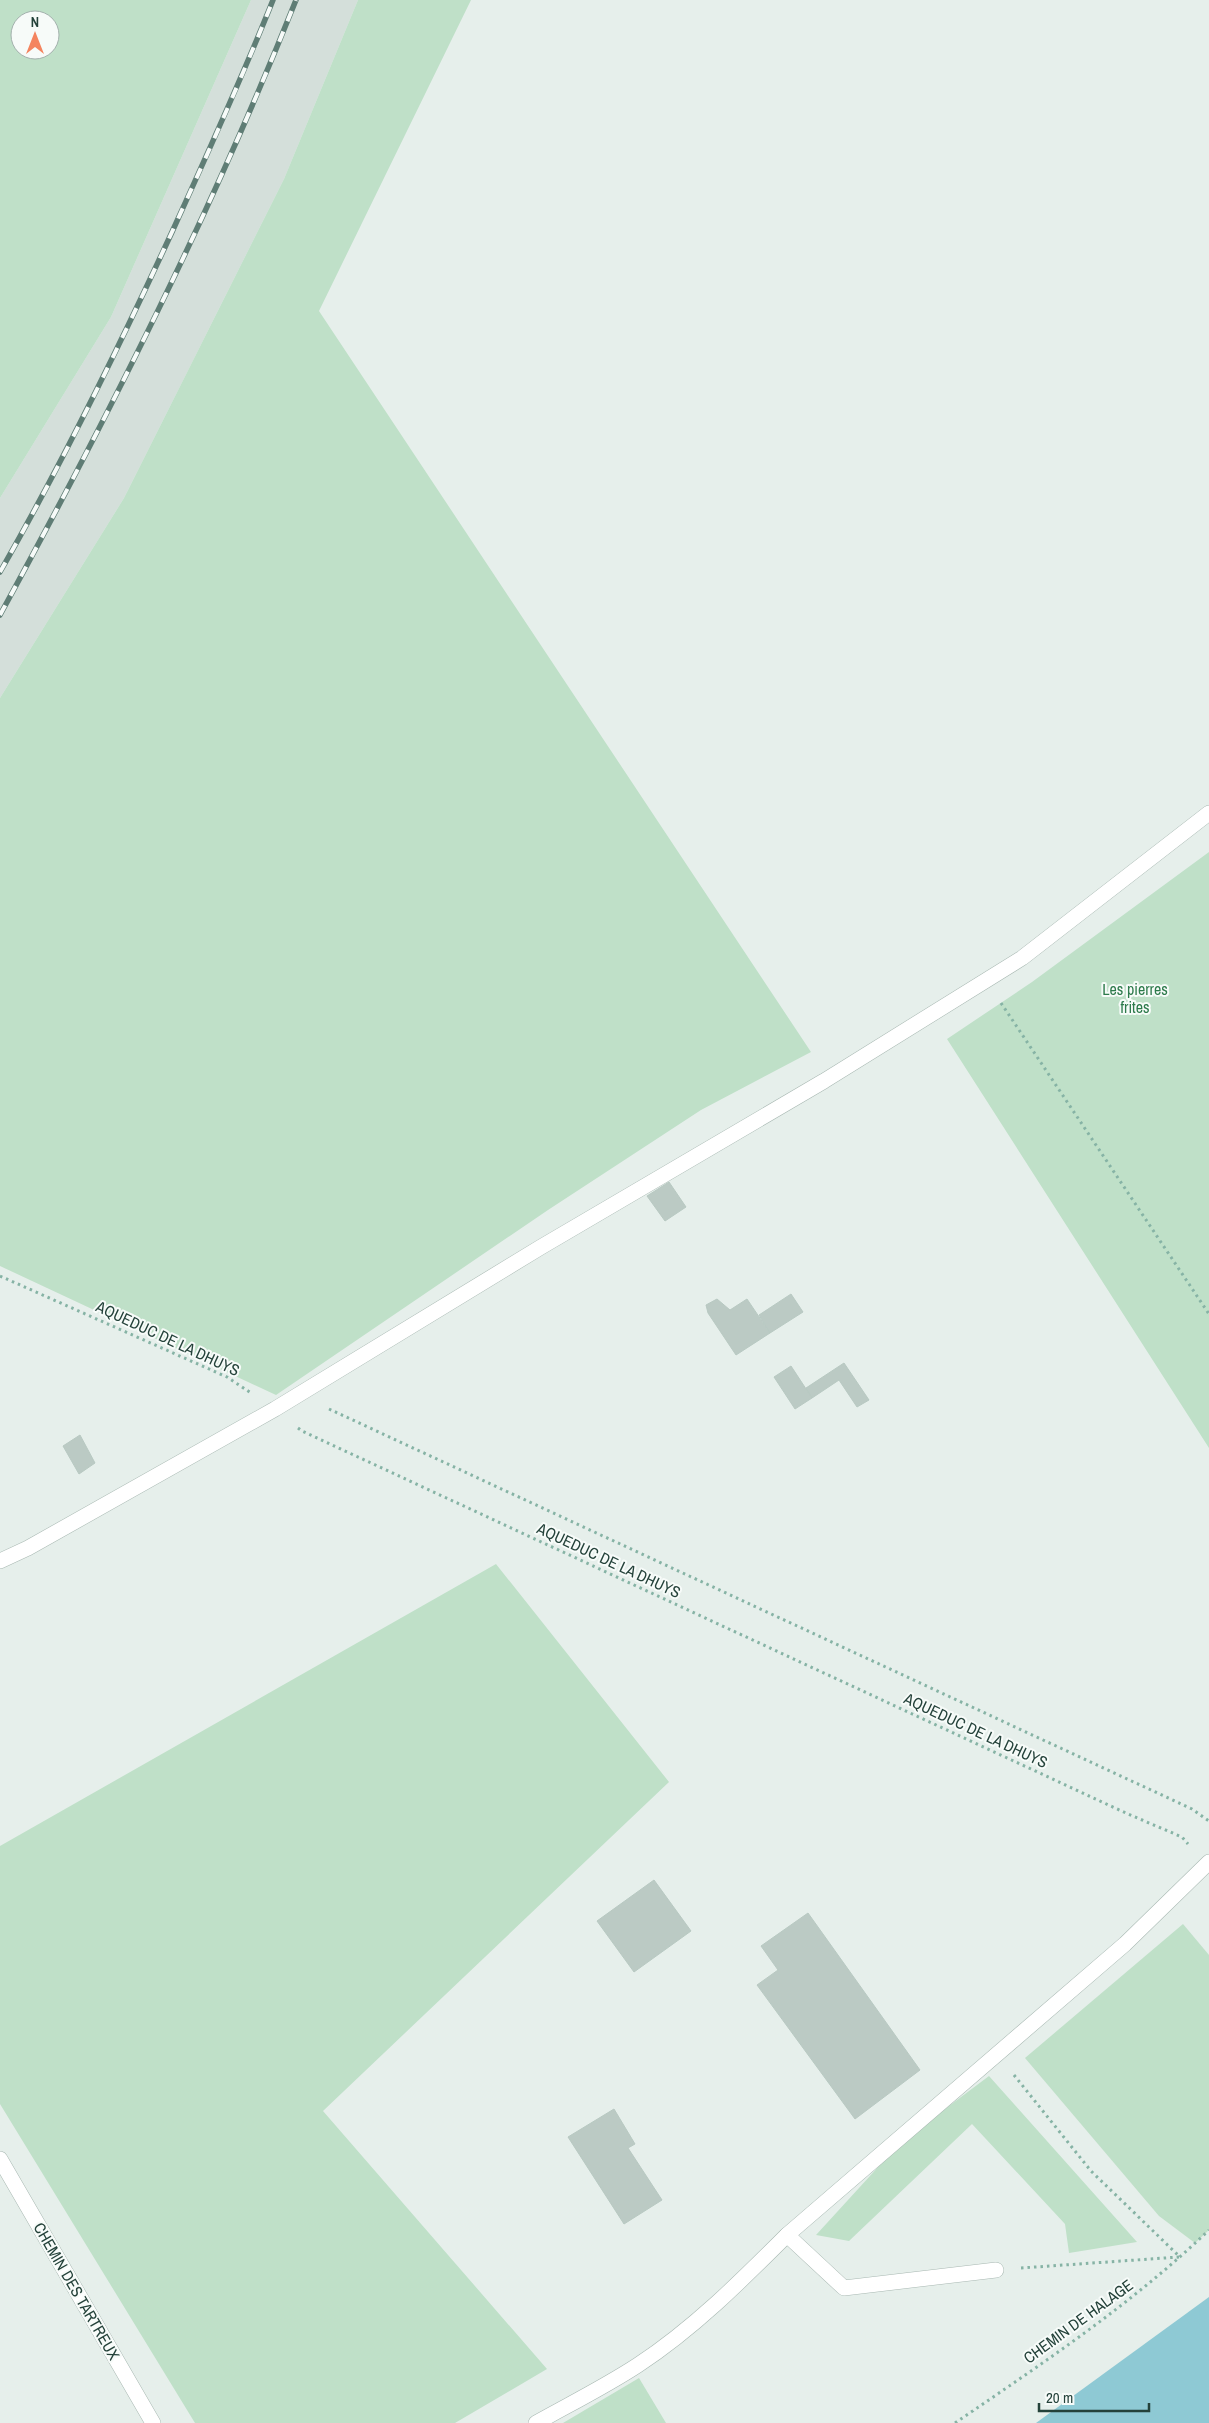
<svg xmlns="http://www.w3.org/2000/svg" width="1209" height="2423" font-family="'Archivo Narrow',sans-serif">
  <rect width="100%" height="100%" fill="#e6efeb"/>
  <polygon fill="#d4dfda" points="251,0 358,0 284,179 124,498 0,698 0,498 111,317"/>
  <g fill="#bfe0c8" fill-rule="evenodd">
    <path d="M0 0H251L111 317 0 498ZM20 20H50V50H20Z"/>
    <polygon points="358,0 471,0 319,311 811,1052 701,1110 548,1210 276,1395 0,1266 0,698 124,498 284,179"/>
    <polygon points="1209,852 1209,1448 947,1039 1032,982"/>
    <polygon points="496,1564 669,1782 323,2111 547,2369 455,2423 195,2423 0,2104 0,1846"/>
    <polygon points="1183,1924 1209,1955 1209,2230 1195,2243 1159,2216 1025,2058"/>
    <polygon points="989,2076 1137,2242 1069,2253 1065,2224 972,2124 849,2241 816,2235 901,2142"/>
    <polygon points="639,2378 666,2423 563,2423"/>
  </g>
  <polygon fill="#8ec9d4" points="1209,2297 1209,2423 1036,2423"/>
  <g fill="#bbcac4" stroke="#b8c9c2">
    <polygon points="669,1182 686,1207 665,1221 647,1196"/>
    <polygon points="791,1294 803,1312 770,1333 759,1315"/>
    <polygon points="717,1299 730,1310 747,1299 770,1333 736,1355 708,1313 706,1305"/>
    <polygon points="844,1363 869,1400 857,1407 839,1380 812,1398 806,1388"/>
    <polygon points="791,1366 812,1398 795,1409 774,1377"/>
    <polygon points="80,1435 95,1463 79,1474 63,1446"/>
    <polygon points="654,1880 691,1931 634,1972 597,1921"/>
    <polygon points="808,1913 920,2070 855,2119 757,1985 778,1970 761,1946"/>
    <polygon points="614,2109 635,2144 628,2148 662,2200 624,2224 568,2137"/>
  </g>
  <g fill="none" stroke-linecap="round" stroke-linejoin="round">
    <defs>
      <polyline id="lane" points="787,2235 844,2288 996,2270"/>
      <g id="street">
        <polyline points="0,1561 28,1548 275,1409 541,1247 824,1081 1022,958 1209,813"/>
        <polyline points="0,2159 153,2423"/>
        <path d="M536 2423C570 2404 606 2386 638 2365 693 2329 741 2281 787 2235L1125 1944 1209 1862"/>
      </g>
    </defs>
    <use href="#lane" stroke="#a8b8b2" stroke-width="16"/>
    <use href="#street" stroke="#a8b8b2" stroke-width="16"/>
    <g stroke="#86b3a5" stroke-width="3" stroke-dasharray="2.5 4" stroke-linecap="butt">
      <polyline points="1001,1003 1209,1314"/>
      <polyline points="0,1276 227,1377 251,1393"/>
      <polyline points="329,1409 1192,1809 1209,1821"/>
      <polyline points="298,1428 302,1431 1128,1814 1182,1837 1188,1844"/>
      <polyline points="1014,2075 1091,2171 1180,2257"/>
      <polyline points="1021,2268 1179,2257"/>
      <path d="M955 2423C1043 2363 1132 2304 1209 2230"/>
    </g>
    <use href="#lane" stroke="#fff" stroke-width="15"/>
    <use href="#street" stroke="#fff" stroke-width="15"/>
    <defs>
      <g id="rail">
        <path d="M0 572C63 462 119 347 172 232 207 155 242 78 273 0"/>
        <path d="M0 615C109 415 212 211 296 0"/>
      </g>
    </defs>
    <use href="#rail" stroke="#5f7d75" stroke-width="5.5"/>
    <use href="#rail" stroke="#f7fbf9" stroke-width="4" stroke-dasharray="11" stroke-linecap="butt"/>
  </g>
  <g text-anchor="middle" stroke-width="4" stroke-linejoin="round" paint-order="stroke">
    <g font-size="16" fill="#2d7a4b" stroke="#f7fbf9">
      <text x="1135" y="995">Les pierres<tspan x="1135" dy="18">frites</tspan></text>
    </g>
    <g font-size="16" fill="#24423a" stroke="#f7fbf9">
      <text transform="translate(168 1338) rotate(25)" y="6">AQUEDUC DE LA DHUYS</text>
      <text transform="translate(609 1560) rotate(25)" y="6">AQUEDUC DE LA DHUYS</text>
      <text transform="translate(976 1730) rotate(25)" y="6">AQUEDUC DE LA DHUYS</text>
      <text transform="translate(77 2291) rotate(60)" y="6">CHEMIN DES TARTREUX</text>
      <text transform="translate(1078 2321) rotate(-36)" y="6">CHEMIN DE HALAGE</text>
    </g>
  </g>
  <g transform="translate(35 35)"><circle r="24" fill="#f7fbf9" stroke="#a3b1ad"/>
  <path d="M0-4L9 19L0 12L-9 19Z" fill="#f4845f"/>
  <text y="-8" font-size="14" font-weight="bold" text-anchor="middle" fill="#24423a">N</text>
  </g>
  <path d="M1039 2403v8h110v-8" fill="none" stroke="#24423a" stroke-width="2.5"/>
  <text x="1046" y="2403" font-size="15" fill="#24423a" stroke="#f7fbf9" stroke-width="4" paint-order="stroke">20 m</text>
</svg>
